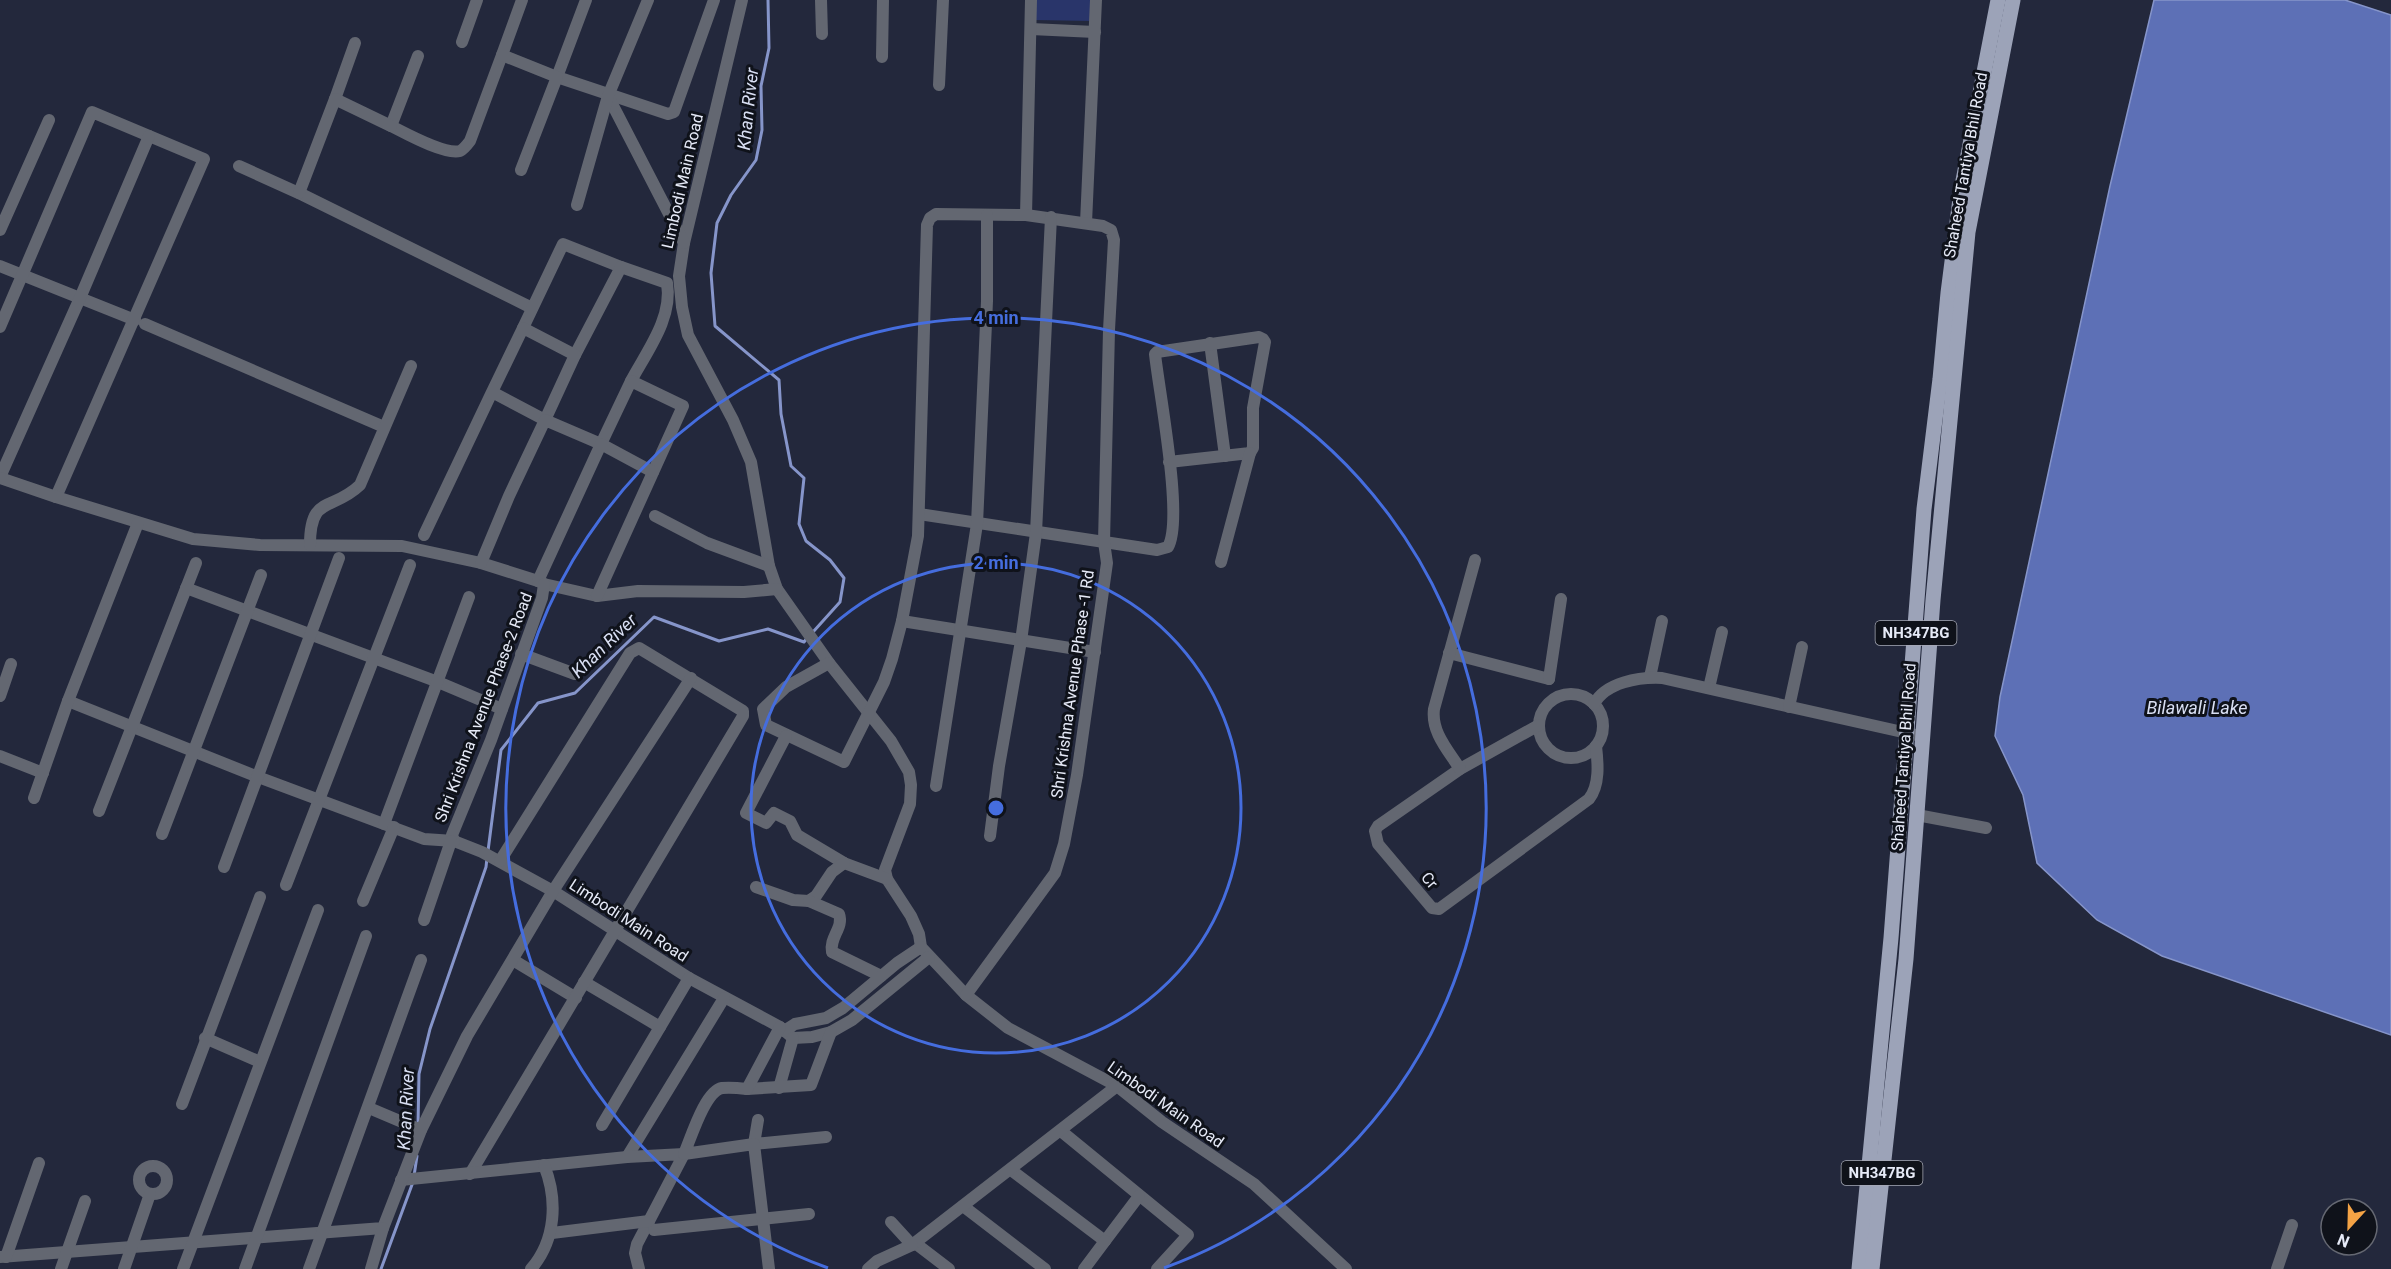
<svg xmlns="http://www.w3.org/2000/svg" width="2391" height="1269" font-family="Roboto,sans-serif">
  <rect width="100%" height="100%" fill="#23283c"/>
  <polygon fill="#29356a" points="1036,0 1092,0 1091,21 1035,20"/>
  <polygon fill="#5d70b6" stroke="#8695ca" stroke-width="1.5" points="2154,0 2345,0 2391,15 2391,1035 2162,956 2097,920 2037,863 2023,795 1995,736 2000,697 2110,186"/>
  <g fill="none" stroke-linecap="round" stroke-linejoin="round">
    <g stroke="#8695ca" stroke-width="3">
      <polyline points="768,0 769,48 761,86 762,130 756,160 731,195 717,223 711,273 715,326 779,380 781,414 791,466 804,478 799,524 806,541 830,560 844,578 840,602 813,632"/>
      <polyline points="488,851 501,750 538,703 575,693 654,617 719,641 768,629 804,642 808,637"/>
      <polyline points="418,1125 419,1074 430,1029 486,867 487,858"/>
      <polyline points="414,1176 417,1156"/>
      <polyline points="381,1269 413,1182"/>
    </g>
    <g stroke="#636771" stroke-width="12">
      <polyline points="586,0 557,77 668,114 674,112 714,0"/>
      <polyline points="742,0 684,243 679,276 682,307 688,335 733,420 751,462 769,566 777,589 829,663 891,741 909,772 911,785 910,804 885,870 887,879 911,916 919,934 921,947 966,995 1008,1028 1117,1086 1162,1122 1254,1184 1346,1269"/>
      <polyline points="821,0 822,34"/>
      <polyline points="1031,29 1095,32"/>
      <polyline points="462,42 477,0"/>
      <path d="M418 56 391 126C405 133 444 155 460 151 464 149 467 145 470 141L502 55"/>
      <polyline points="882,57 883,0"/>
      <polyline points="939,85 943,0"/>
      <polyline points="608,96 684,243"/>
      <polyline points="335,99 355,43"/>
      <polyline points="239,166 303,195 532,308"/>
      <polyline points="521,170 557,77 502,55 522,0"/>
      <polyline points="299,193 335,99 391,126"/>
      <polyline points="577,205 608,96 648,0"/>
      <polyline points="1026,215 1031,0"/>
      <polyline points="1086,223 1096,0"/>
      <polyline points="0,230 49,120"/>
      <polyline points="0,266 135,320"/>
      <polyline points="145,324 384,427"/>
      <polyline points="0,327 92,112 204,159 56,497"/>
      <polyline points="523,328 563,244 621,267"/>
      <polyline points="1210,343 1225,456"/>
      <path d="M575 355 621 267 667 283C673 318 647 351 631 381"/>
      <polyline points="0,477 80,298 149,136"/>
      <polyline points="0,478 56,497 193,539 260,545 402,546 481,563 538,581 544,584 597,596 638,591 744,592 777,589"/>
      <path d="M919 514 1157 550 1168 547C1184 519 1159 392 1155 354L1157 352 1259 337 1263 339 1265 342 1253 408V448L1250 453 1169 462"/>
      <polyline points="655,516 707,543 769,566"/>
      <polyline points="424,535 492,392 545,420 575,355 523,328 492,392"/>
      <path d="M310 545C310 494 332 512 360 485L411 366"/>
      <polyline points="1221,562 1250,453"/>
      <polyline points="481,563 509,496 545,420 601,444 631,381 683,406 597,596"/>
      <polyline points="538,581 601,444 653,472"/>
      <polyline points="186,588 438,682 502,709"/>
      <polyline points="902,621 1095,652"/>
      <polyline points="1449,653 1549,679"/>
      <polyline points="521,654 575,674"/>
      <polyline points="829,663 786,687 763,709 766,725 844,762 884,682 892,659 902,621 918,536 927,225 930,218 936,214 1026,215 1103,226 1111,230 1114,240 1109,330 1104,542 1107,563 1077,775 1064,844 1055,873 966,995"/>
      <polyline points="1650,677 1662,621"/>
      <polyline points="1549,679 1561,599"/>
      <polyline points="1709,688 1722,632"/>
      <circle cx="1571" cy="726" r="32"/>
      <polyline points="0,696 11,664"/>
      <polyline points="68,701 258,777 424,839 454,841 482,852 553,891 689,978 780,1027 793,1038 812,1037 831,1032 852,1020 929,957"/>
      <path d="M1594 704C1606 682 1639 677 1662 678L1916 735"/>
      <polyline points="1789,707 1802,647"/>
      <path d="M1539 725 1460 769 1378 826 1375 831 1378 844 1432 908 1439 909 1589 799C1600 785 1598 763 1596 746"/>
      <polyline points="786,736 746,813 766,823 774,813 790,821 797,835 844,863 887,879"/>
      <polyline points="0,756 43,773"/>
      <path d="M1460 769C1448 750 1431 732 1434 709L1475 560"/>
      <polyline points="936,786 977,524 987,301 987,215"/>
      <polyline points="34,798 68,701 138,523"/>
      <polyline points="99,811 196,563"/>
      <polyline points="1917,815 1986,828"/>
      <polyline points="384,824 469,597"/>
      <polyline points="162,834 261,575"/>
      <polyline points="990,836 999,766 1021,641 1036,533 1051,217"/>
      <polyline points="454,841 452,835 491,740 542,598 544,584"/>
      <polyline points="224,867 339,558"/>
      <polyline points="286,885 410,565"/>
      <polyline points="756,887 793,900 809,901 816,896 832,872 844,863"/>
      <polyline points="363,901 394,827"/>
      <path d="M809 901 839 914C844 928 829 937 832 952L881 976"/>
      <polyline points="424,920 451,841"/>
      <polyline points="513,960 576,998"/>
      <polyline points="584,982 660,1027"/>
      <polyline points="784,1031 795,1024 826,1018 843,1008 897,963 921,947"/>
      <polyline points="205,1038 260,1062"/>
      <polyline points="779,1088 793,1038"/>
      <polyline points="747,1089 811,1085 831,1032"/>
      <polyline points="182,1104 260,897"/>
      <polyline points="369,1108 421,1130"/>
      <polyline points="758,1120 754,1144 826,1137"/>
      <polyline points="602,1125 689,978"/>
      <polyline points="1061,1131 1188,1235 1157,1269"/>
      <polyline points="627,1157 724,998"/>
      <circle cx="153" cy="1180" r="14"/>
      <polyline points="1011,1170 1105,1241 1139,1196"/>
      <polyline points="470,1174 743,716 743,711 639,648 630,653 500,861"/>
      <polyline points="401,1180 627,1157 684,1154 637,1244 635,1253 639,1269"/>
      <polyline points="963,1206 1045,1269"/>
      <polyline points="654,1230 809,1214"/>
      <polyline points="552,1233 649,1221"/>
      <polyline points="915,1243 949,1269"/>
      <polyline points="912,1245 1117,1086"/>
      <polyline points="0,1257 383,1228 421,1130 467,1036 553,891 691,678"/>
      <polyline points="6,1257 39,1163"/>
      <polyline points="61,1269 85,1201"/>
      <polyline points="124,1269 150,1194"/>
      <polyline points="183,1269 318,910"/>
      <polyline points="245,1269 366,936"/>
      <polyline points="309,1269 421,960"/>
      <polyline points="371,1269 383,1228"/>
      <path d="M531 1269C556 1240 558 1200 544 1165"/>
      <path d="M769 1269 754 1144 684 1154C691 1138 705 1091 722 1088 730 1087 739 1088 747 1089L780 1027"/>
      <polyline points="868,1269 877,1261 912,1245 891,1222"/>
      <polyline points="1084,1269 1105,1241"/>
      <polyline points="2277,1269 2292,1225"/>
    </g>
    <g stroke="#9ca3b8" stroke-width="15">
      <polyline points="1859,1269 1891,938 1924,509 1940,379 1948,293 1961,191 1998,0"/>
      <polyline points="1872,1269 1906,959 1933,600 1968,232 2013,0"/>
    </g>
  </g>
  <g fill="none" stroke="#456dde" stroke-width="3">
    <circle cx="996" cy="808" r="245"/>
    <path d="M828 1268A490 490 0 1 1 1164 1268"/>
  </g>
  <g text-anchor="middle" stroke-width="6" stroke-linejoin="round" paint-order="stroke">
    <g fill="#0f121a" stroke="#a6a9b5" stroke-width="1.5">
      <rect x="1875.5" y="621" width="81" height="24" rx="4.5"/>
      <rect x="1841.5" y="1161" width="81" height="24" rx="4.5"/>
    </g>
    <g font-size="15" font-weight="bold" fill="#e6eaf7">
      <text x="1916" y="638">NH347BG</text>
      <text x="1882" y="1178">NH347BG</text>
    </g>
    <g font-size="16" fill="#e6eaf7" stroke="#0f121a">
      <text transform="translate(1965 165) rotate(-80)" y="6">Shaheed Tantiya Bhil Road</text>
      <text transform="translate(682 181) rotate(-77)" y="6">Limbodi Main Road</text>
      <text transform="translate(1072 684) rotate(-82)" y="6">Shri Krishna Avenue Phase -1 Rd</text>
      <text transform="translate(483 707) rotate(-69)" y="6">Shri Krishna Avenue Phase-2 Road</text>
      <text transform="translate(1903 757) rotate(-86)" y="6">Shaheed Tantiya Bhil Road</text>
      <text transform="translate(1430 880) rotate(50)" y="6">Cr</text>
      <text transform="translate(629 920) rotate(33)" y="6">Limbodi Main Road</text>
      <text transform="translate(1166 1104) rotate(35)" y="6">Limbodi Main Road</text>
    </g>
    <g font-size="18" font-style="italic" fill="#d9dff3" stroke="#0f121a">
      <text transform="translate(748 109) rotate(-84)" y="6">Khan River</text>
      <text transform="translate(604 646) rotate(-44)" y="6">Khan River</text>
      <text x="2197" y="714">Bilawali Lake</text>
      <text transform="translate(406 1109) rotate(-87)" y="6">Khan River</text>
    </g>
  </g>
  <circle cx="996" cy="808" r="9" fill="#456dde" stroke="#0f121a" stroke-width="3"/>
  <g font-size="18" text-anchor="middle" font-weight="bold" fill="#456dde" stroke="#0f121a" stroke-width="6" stroke-linejoin="round" paint-order="stroke">
    <text x="996" y="324">4 min</text>
    <text x="996" y="569">2 min</text>
  </g>
  <g transform="translate(2349 1227) rotate(202)"><circle r="28" fill="#0f121a" stroke="#656872" stroke-width="1.5"/>
  <path d="M0-4.5L10 22L0 15L-10 22Z" fill="#f4a345"/>
  <text y="-9" font-size="16" font-weight="bold" text-anchor="middle" fill="#e6eaf7">N</text>
  </g>
</svg>
